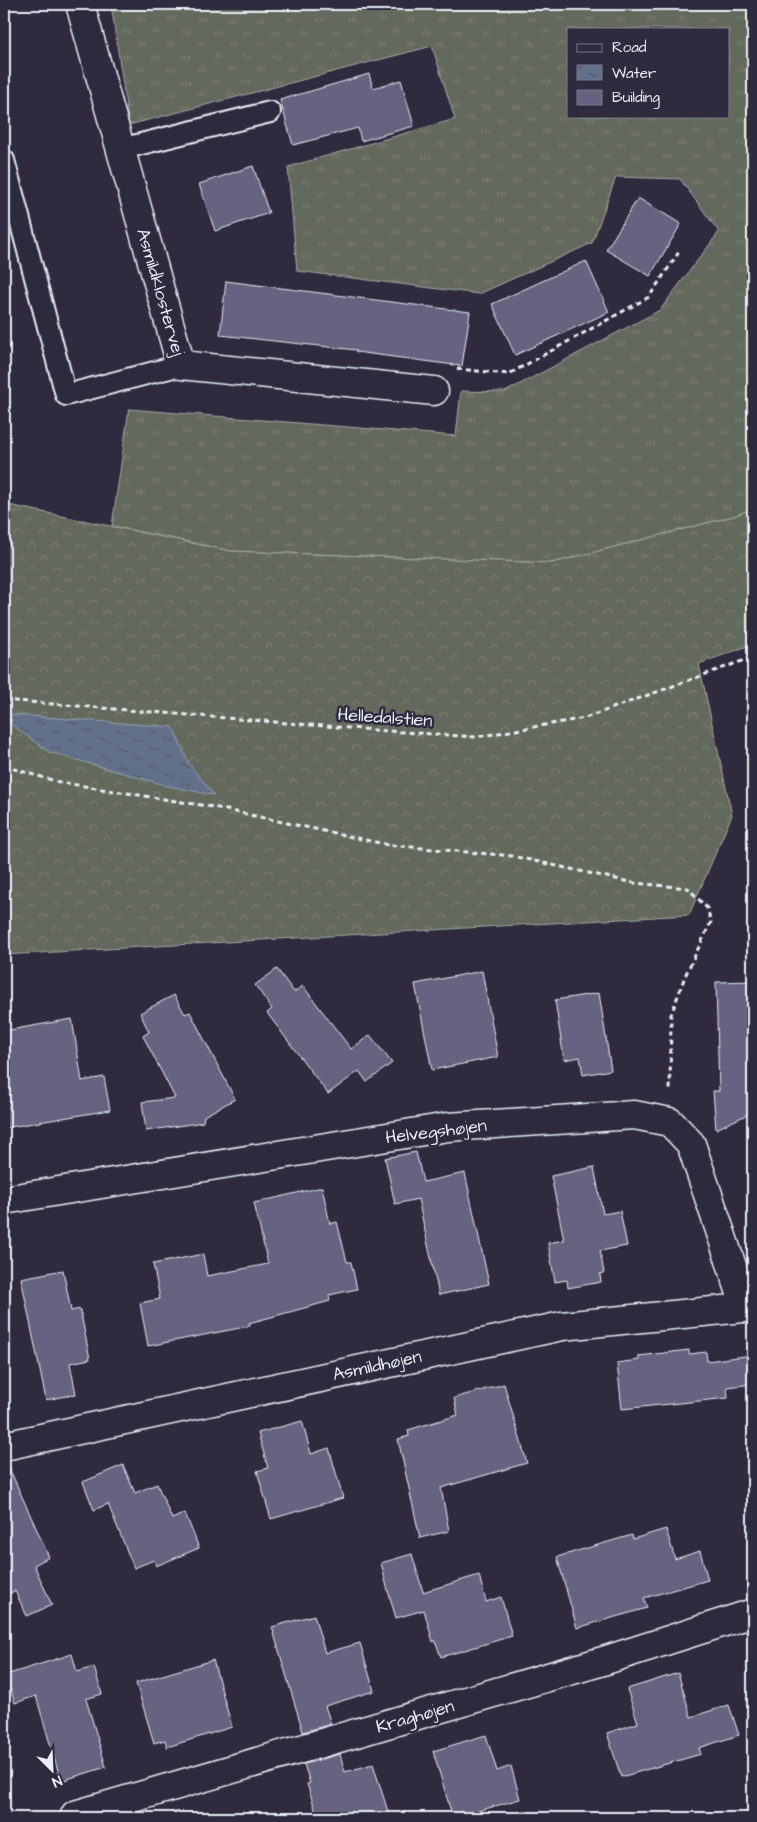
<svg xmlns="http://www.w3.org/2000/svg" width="757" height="1822" font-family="'Architects Daughter',sans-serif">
  <defs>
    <pattern id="grass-tufts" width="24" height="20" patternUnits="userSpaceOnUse" patternTransform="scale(1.25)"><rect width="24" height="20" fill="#64695b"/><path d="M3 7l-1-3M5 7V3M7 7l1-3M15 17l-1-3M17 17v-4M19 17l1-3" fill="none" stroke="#7a7f73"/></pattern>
    <pattern id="forest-crowns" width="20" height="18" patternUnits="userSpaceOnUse" patternTransform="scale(1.25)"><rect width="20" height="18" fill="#64695b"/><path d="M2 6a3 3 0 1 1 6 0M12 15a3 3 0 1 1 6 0" fill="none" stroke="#7a7f73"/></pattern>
    <pattern id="water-ripples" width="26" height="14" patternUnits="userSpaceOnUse" patternTransform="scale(1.25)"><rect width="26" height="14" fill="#626f89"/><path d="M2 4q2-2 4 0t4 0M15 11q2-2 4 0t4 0" fill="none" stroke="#535a66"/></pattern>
  </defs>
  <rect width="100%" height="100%" fill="#2f2a3d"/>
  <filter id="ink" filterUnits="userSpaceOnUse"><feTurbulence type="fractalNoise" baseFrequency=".02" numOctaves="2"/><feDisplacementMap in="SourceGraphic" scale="10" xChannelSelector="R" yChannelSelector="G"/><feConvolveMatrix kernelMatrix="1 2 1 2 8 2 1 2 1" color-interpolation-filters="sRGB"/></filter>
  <g filter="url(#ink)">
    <path fill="url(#grass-tufts)" stroke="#a6adaa" fill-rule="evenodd" d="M111 4H753V508L734 516 552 563 231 551 112 526 129 409 456 436 461 391 505 392 660 310 719 232 680 179 616 177 592 243 479 294 297 271 288 167 455 119 432 46 129 125ZM568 29H728V116H568Z"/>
    <polygon fill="url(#forest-crowns)" stroke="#a6adaa" points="4,504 231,551 552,563 734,516 753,508 753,644 699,664 732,815 689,915 4,955"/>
    <polygon fill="url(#water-ripples)" stroke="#98a3b5" points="4,714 173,727 189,764 214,795 168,786 49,752 4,719"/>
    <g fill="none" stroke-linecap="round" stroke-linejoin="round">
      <polyline stroke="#98a3b5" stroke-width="10" points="4,721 7,721"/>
    </g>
    <g fill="#666381" stroke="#e8f1f8">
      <polygon points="369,74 373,88 401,80 414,126 361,141 358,128 293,145 280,100"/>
      <polygon points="253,166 269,213 215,231 199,184"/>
      <polygon points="638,198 681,224 650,276 606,250"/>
      <polygon points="586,261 609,312 515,355 492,304"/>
      <polygon points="226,281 470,312 462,366 356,352 356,350 220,335"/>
      <polygon points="277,969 294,992 303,986 351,1049 370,1035 392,1063 367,1082 359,1071 328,1094 267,1013 272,1009 255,985"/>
      <polygon points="482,971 498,1057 432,1070 415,984"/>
      <polygon points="753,981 753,1112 716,1129 713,1091 719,1091 716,982"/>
      <polygon points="599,993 611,1070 583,1075 580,1057 564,1060 555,1000"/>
      <polygon points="174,995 185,1014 190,1012 235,1099 204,1116 203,1122 146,1131 142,1102 175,1098 143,1036 149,1032 140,1013"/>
      <polygon points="72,1019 82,1081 104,1077 110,1110 4,1128 4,1031"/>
      <polygon points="416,1152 423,1182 465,1173 489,1284 439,1295 418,1199 395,1204 385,1158"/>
      <polygon points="594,1167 603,1214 620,1211 627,1246 600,1251 604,1273 600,1274 601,1282 568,1288 567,1280 555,1282 548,1243 564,1240 551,1176"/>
      <polygon points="322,1187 330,1224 337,1222 347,1262 351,1262 357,1289 329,1295 330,1301 249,1323 250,1326 148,1346 140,1303 160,1299 153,1264 203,1254 207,1276 268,1264 254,1203"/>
      <polygon points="63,1270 71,1311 80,1309 90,1359 70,1363 76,1394 46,1400 21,1278"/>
      <polygon points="689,1350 689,1354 706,1352 707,1361 753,1355 753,1384 727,1387 728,1398 622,1409 617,1363 639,1360 639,1356"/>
      <polygon points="504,1384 527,1463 441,1488 449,1531 420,1538 398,1439 409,1436 408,1430 458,1415 454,1398"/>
      <polygon points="302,1421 311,1454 329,1448 343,1498 271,1519 257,1471 268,1468 258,1433"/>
      <polygon points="4,1461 6,1461 49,1557 34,1565 52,1605 27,1616 15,1591 4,1596"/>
      <polygon points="123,1465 135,1493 157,1484 172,1519 185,1513 199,1548 156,1566 154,1560 134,1568 108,1504 94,1510 83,1482"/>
      <polygon points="666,1529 675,1559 700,1551 708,1580 644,1598 647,1608 577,1628 557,1557 632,1535 633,1539"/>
      <polygon points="412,1554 423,1592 479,1575 486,1602 501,1597 512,1636 441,1657 435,1640 433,1642 424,1610 396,1618 387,1587 381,1563"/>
      <polygon points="314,1615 325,1653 360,1643 374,1691 325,1706 331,1724 303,1732 272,1627"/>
      <polygon points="72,1654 77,1672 94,1667 102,1694 86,1699 106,1767 61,1781 36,1696 15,1703 6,1675"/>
      <polygon points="213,1660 232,1727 167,1747 165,1740 154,1743 136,1683"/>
      <polygon points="678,1673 691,1717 729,1705 739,1735 699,1748 701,1754 621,1777 607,1733 638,1723 627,1689"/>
      <polygon points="486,1735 497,1771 511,1766 520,1799 453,1818 433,1751"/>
      <polygon points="340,1754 345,1772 373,1764 390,1818 318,1818 307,1784 310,1783 304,1764"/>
    </g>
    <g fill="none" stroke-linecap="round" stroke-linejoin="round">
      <defs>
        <g id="service">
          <polyline points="121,149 270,112"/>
          <polyline points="4,160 66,395 181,365"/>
        </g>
        <g id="minor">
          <polyline points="80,4 181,365 434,391"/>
          <polyline points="4,1200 448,1127 634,1115 670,1122 691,1144 746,1308"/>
          <polyline points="4,1446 562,1326 753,1307"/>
          <polyline points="75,1815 603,1661 753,1613"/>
        </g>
      </defs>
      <use href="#service" stroke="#e8f1f8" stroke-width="24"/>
      <use href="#minor" stroke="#e8f1f8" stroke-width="31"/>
      <g stroke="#e8f1f8" stroke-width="3" stroke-dasharray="5 4" stroke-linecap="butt">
        <polyline points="457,369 509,374 649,297 679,252"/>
        <polyline points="4,700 374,730 476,737 585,718 753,657"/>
        <polyline points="4,766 59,782 213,807 389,845 512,856 634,883 688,888 707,908 711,922 685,976 671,1015 670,1091"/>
      </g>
      <use href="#service" stroke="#2f2a3d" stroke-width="20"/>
      <use href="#minor" stroke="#2f2a3d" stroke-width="28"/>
    </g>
  </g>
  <g text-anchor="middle" stroke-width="5" stroke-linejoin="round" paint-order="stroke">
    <g font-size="18" fill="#e8f1f8" stroke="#2f2a3d">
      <text transform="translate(161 292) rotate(74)" y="6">Asmildklostervej</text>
      <text transform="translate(385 717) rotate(4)" y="6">Helledalstien</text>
      <text transform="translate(436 1131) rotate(-7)" y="6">Helvegshøjen</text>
      <text transform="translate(377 1365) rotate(-12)" y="6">Asmildhøjen</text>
      <text transform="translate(415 1716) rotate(-16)" y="6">Kraghøjen</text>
    </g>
  </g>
  <rect width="757" height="1822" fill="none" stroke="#2f2a3d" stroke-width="20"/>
  <rect x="10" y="10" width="737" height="1802" fill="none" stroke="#e8f1f8" stroke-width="2" filter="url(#ink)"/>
  <rect x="567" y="28" width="162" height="90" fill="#2f2a3d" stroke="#797a88"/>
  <rect x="577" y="44" width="25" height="8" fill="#2f2a3d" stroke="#797a88"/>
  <text x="612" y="52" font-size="15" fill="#e8f1f8">Road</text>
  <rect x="577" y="65" width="25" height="15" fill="url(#water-ripples)" stroke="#797a88"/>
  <text x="612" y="78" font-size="15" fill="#e8f1f8">Water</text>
  <rect x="577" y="90" width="25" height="15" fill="#666381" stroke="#797a88"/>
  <text x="612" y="102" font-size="15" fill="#e8f1f8">Building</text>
  <g transform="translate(52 1770) rotate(156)" stroke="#2f2a3d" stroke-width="4" paint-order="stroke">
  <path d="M0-4L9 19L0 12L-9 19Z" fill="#e8f1f8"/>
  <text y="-8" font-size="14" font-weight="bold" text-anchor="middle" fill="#e8f1f8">N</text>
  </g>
</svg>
